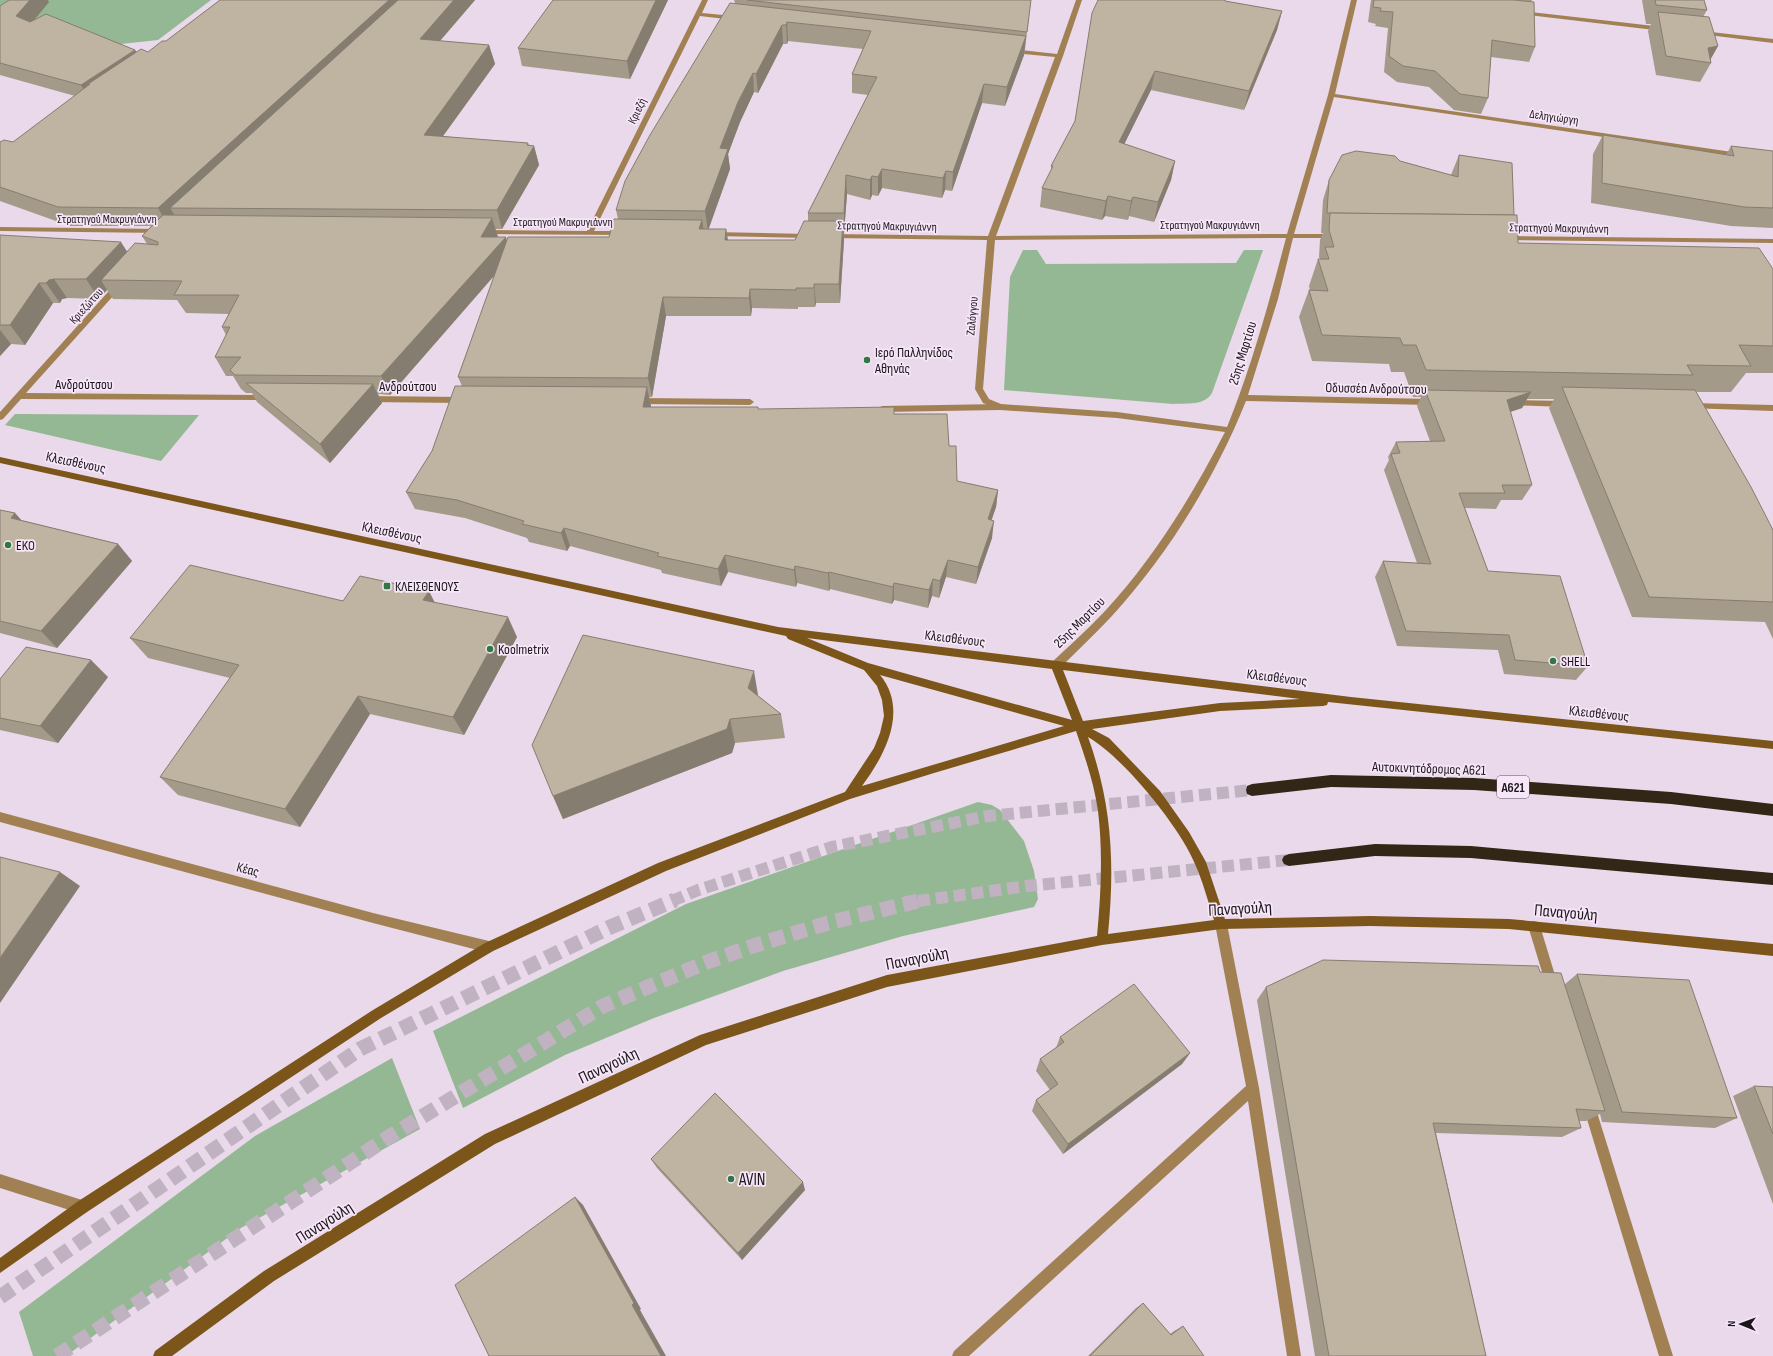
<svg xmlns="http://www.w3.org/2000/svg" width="1773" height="1356" font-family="'Sofia Sans Condensed',sans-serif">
  <rect width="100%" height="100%" fill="#e9d9ea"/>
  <g fill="#94b893">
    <polygon points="0,0 211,0 158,40 93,47 0,53"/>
    <path d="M1023 250H1037L1046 264 1236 263 1244 250H1263L1212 393C1204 406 1188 403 1173 404L1004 390 1010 277Z"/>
    <polygon points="15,414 199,415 161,461 5,425"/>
    <polygon points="978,802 992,805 1000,810 1024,841 1034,871 1038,899 1034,907 903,936 783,971 654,1018 565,1055 463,1108 433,1031 686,904"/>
    <polygon points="392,1058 420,1129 241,1228 66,1356 33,1356 19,1312 255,1136"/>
  </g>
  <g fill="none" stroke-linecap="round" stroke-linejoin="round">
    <g stroke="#c0b2c1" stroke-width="12" stroke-dasharray="12 6" stroke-linecap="butt">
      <polyline points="672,901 698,890 832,847 988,816 1252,790"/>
      <polyline points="918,901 1027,886 1289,860"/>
    </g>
    <g stroke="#c0b2c1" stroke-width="15" stroke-dasharray="15 8" stroke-linecap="butt">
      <polyline points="0,1297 360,1049 608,928 675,900"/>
      <polyline points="57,1356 389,1137 603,1006 707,962 756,945 828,923 922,900"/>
    </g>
    <g fill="#a18154" fill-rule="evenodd">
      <polygon points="1000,404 1004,407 1000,410 882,412 878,409 882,406"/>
      <polygon points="1534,921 1538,922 1540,926 1558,985 1556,989 1552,991 1548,989 1546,985 1528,926 1530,922"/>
      <polygon points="1589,1100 1593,1102 1595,1106 1673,1356 1659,1356 1583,1106 1585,1102"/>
    </g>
    <g fill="#a18154" fill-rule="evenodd">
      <polygon points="702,0 708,0 702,13 734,16 737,18 734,20 700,16 594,231 626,231 626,235 480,234 479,232 483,230 587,231"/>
      <path d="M1076 0H1082L1063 56 996 236 1287 234 1328 95 1351 0H1357L1335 94 1739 153 1742 155 1739 157 1334 97 1294 234H1335L1339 236 1335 238H1293L1278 299 1248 395 1431 399 1435 402 1431 405 1246 401C1215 478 1168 555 1111 617 1095 634 1077 651 1060 668H1052L1051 665 1052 662C1070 645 1088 629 1105 611 1154 558 1192 496 1225 432L1117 418 1000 410 983 403 975 389 987 240 831 238 827 236 831 234 988 236 1055 57 1012 53 1009 51 1012 49 1057 54ZM1286 238C1269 302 1252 366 1227 427L1117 412 1001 404 989 399 983 389 995 240Z"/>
      <polygon points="1521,11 1663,27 1666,29 1663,31 1519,14 1518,13"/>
      <polygon points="1702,31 1773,39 1773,43 1700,34 1700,32"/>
      <polygon points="0,227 161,229 165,231 161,233 0,231"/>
      <polygon points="712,232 809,234 813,236 809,238 715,236 711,234"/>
      <polygon points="1502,236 1773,239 1773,243 1505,240 1501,238"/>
      <polygon points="116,283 122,283 123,285 26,393 268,395 272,398 271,400 21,399 3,419 0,420 0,412"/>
      <polygon points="366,396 462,397 466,400 462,403 366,402 362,399"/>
      <polygon points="636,398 750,399 754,402 750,405 636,404 632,401"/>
      <polygon points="1511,400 1565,401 1569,404 1565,407 1508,405 1508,401"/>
      <polygon points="1691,403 1773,405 1773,411 1688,408 1687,406"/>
      <polygon points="0,812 373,913 489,941 493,943 495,947 493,951 489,953 373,923 0,822"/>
      <polygon points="1221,919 1225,920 1227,924 1259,1088 1301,1356 1287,1356 1248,1101 969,1356 952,1356 954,1351 1246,1086 1215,924 1217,920"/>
      <polygon points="0,1174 82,1200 87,1202 89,1207 87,1212 82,1214 0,1188"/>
    </g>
    <path fill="#7b5519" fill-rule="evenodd" d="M0 457 778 627 1351 697 1773 741V749L1328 702 1327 705 1323 706 1220 711 1092 729 1109 738 1160 791 1189 832 1206 862 1225 919 1370 916 1509 919 1773 944V956L1509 929 1370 926 1221 929 1102 945 887 987 706 1045 495 1144 274 1281 172 1356H153L155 1351 264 1271 485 1134 700 1035 887 975 1097 936C1101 894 1103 852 1098 811 1094 783 1085 757 1076 731L934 773 850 799 666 871 493 951 381 1018 87 1212 0 1273V1258L77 1202 373 1010 485 943 658 863 845 792 874 748 880 733 884 716 882 700 877 686 864 670 788 639 786 636 0 463ZM807 638 1052 669 1072 720 868 663ZM1063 670 1300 699 1220 703 1083 721ZM880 675 1064 726 862 786C885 755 909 710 880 675ZM1088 737C1123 757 1180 827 1195 864 1203 882 1208 901 1214 920L1108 934C1115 863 1112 804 1088 737Z"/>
    <g fill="#322616" fill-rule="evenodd">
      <polygon points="1331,775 1474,778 1671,792 1773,804 1773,816 1671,804 1474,790 1331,787 1252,796 1247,794 1246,790 1247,786 1252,784"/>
      <polygon points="1375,844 1471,846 1773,873 1773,885 1471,858 1375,856 1289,866 1284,864 1282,860 1284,856 1289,854"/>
    </g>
  </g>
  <g fill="#a49a8a" fill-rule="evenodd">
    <path d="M220 0H475L440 41 489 45 495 64 443 136 534 146 539 165 502 229H495L498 237 507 241 609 237 618 219 616 210 735 3 734 0H1031L1025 49 1024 55 1005 106 982 103 952 191 945 190 942 198 882 188 878 196 872 195 870 200 847 194 844 233V240L840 303H816L815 307H798V309L752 308 751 316H666L652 397H649L651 407 759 409 894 414 949 446 957 481 998 490 996 507 991 520 992 538 976 584 946 577 939 598 932 596 928 608 894 600 892 604 830 589 829 591 797 583 796 587 728 572 721 586 662 573 661 570 570 546 567 551 529 542 527 538 465 518 415 509 406 492 432 451 462 386 458 377 495 275 390 395 378 394 382 403 330 463 257 402 252 393H246L241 389 233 376H226L215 357 226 335 222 327 229 314 186 313 177 300 113 299 107 290 99 299 67 298 62 299 60 303H53L25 345 11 344 0 356V235L127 251 147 244 142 236 151 226H70L0 201V142H13L75 96 0 75V6L49 2 34 20 135 50 137 52H148L166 41ZM788 41 863 49 852 74V93L868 95 808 213V221L795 240H728L726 229H708L730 169 728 154 740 122 754 92 758 93 783 44H787Z"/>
    <polygon points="668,0 630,79 522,66 518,48"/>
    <polygon points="1371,0 1532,0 1531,2 1535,47 1529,62 1491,57 1488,98 1481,114 1454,110 1429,87 1397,82 1384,72 1388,28 1375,26 1376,24 1368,22"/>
    <polygon points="1642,0 1704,0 1707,10 1703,17 1718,46 1710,60 1711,63 1700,82 1656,75 1648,31 1651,24 1646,24"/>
    <polygon points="1225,1 1282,11 1277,30 1244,110 1151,90 1124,144 1175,161 1171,180 1154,222 1129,216 1128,220 1105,216 1102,220 1040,207 1042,188 1051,172 1051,166 1075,121"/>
    <polygon points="1603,135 1726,155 1731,146 1773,151 1773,228 1731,226 1591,203 1593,154"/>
    <polygon points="1459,155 1514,215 1518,243 1773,269 1773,373 1746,373 1731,392 1696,392 1773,530 1773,639 1765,622 1632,617 1549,408 1554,399 1527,399 1522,408 1510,412 1532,485 1522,500 1501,500 1496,509 1465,508 1488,571 1588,666 1576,680 1504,674 1498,650 1397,646 1375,577 1383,561 1417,563 1384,470 1389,460 1388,457 1396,442 1430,441 1417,406 1421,397 1413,397 1404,372 1391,372 1389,364 1312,361 1299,317 1309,290 1310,290 1309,286 1318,259 1320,259 1319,257 1320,240 1323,233 1321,233 1323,200 1329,180 1400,161 1451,175"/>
    <polygon points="0,510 15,513 21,520 118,544 132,561 57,648 0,633"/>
    <polygon points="343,601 435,602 517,637 464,735 370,714 300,827 178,795 160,777 230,678 148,658 130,638"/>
    <polygon points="108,677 58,743 0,730 0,679"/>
    <polygon points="758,695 758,696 781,714 785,738 735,743 732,753 563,819 553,796"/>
    <polygon points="1540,972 1565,984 1577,974 1737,1118 1715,1128 1602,1122 1600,1114 1586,1121 1579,1121 1581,1128 1562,1137 1436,1133 1486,1356 1315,1356 1257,1000 1266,987"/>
    <polygon points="1060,1037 1190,1053 1182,1064 1063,1154 1032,1111 1036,1100 1050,1090 1036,1071 1040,1059 1056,1048"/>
    <polygon points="1754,1086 1773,1087 1773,1204 1733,1096"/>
    <polygon points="651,1159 805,1190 742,1260 657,1168"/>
    <polygon points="1143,1303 1170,1334 1174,1331 1183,1326 1204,1356 1088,1356 1136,1308"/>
  </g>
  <g fill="#867d71">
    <polygon points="30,0 48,0 49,2 25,31 16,16"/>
    <polygon points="389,0 414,0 170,208 177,219 168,226 158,208"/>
    <polygon points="454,0 475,0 426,57 420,39"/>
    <polygon points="656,0 668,0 630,79 627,61"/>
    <polygon points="1282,11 1277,30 1244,110 1249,91"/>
    <polygon points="787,22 788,41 787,44 786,25"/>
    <polygon points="782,25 783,44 758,93 756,74"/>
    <polygon points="1026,36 1024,55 1005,106 1007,87"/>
    <polygon points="489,45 495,64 430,154 424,135"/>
    <polygon points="1718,46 1709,62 1708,48"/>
    <polygon points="135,50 143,65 88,84 95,96 90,100 81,85"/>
    <polygon points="1155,71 1151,90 1116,161 1119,142"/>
    <polygon points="753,73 754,92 740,122 728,154 730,169 708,231 705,211 720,148 738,102"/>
    <polygon points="984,84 982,103 952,191 953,172"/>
    <polygon points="528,143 531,152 534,146 539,165 502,229 497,210"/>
    <polygon points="1175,161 1171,180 1154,222 1158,202"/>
    <polygon points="882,169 882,188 878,196 878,177"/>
    <polygon points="946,171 945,190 942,198 943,178"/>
    <polygon points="846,175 847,194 844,233 844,213"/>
    <polygon points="872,176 872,195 870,200 870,180"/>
    <polygon points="1108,196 1105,216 1102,220 1106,201"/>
    <polygon points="1133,197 1129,216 1128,220 1131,201"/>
    <polygon points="492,218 498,237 481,237"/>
    <polygon points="702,220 705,239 699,229"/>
    <polygon points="843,221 844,240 840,303 839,284"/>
    <polygon points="726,229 729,248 725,240"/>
    <polygon points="506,237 511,256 390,395 381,376"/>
    <polygon points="121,242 133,261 101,280 107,290 99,299 86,279"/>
    <polygon points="54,279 67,298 62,299 60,303 46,283 49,280"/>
    <polygon points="39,283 53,303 25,345 10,325"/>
    <polygon points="814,284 816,303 815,307 814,288"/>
    <polygon points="750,289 752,308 751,316 749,298"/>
    <polygon points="663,297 666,316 652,397 648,378"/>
    <polygon points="0,330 11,344 0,356"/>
    <polygon points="373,384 382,403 330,463 320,444"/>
    <polygon points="647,387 651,406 648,425 643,407"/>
    <polygon points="1531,392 1522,408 1498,416 1507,400"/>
    <polygon points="998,490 996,507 986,537 988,519"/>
    <polygon points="15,513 31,531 11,518"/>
    <polygon points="994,521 992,538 976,584 978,567"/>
    <polygon points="564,528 570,546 567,551 561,533"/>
    <polygon points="118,544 132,561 57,648 41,631"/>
    <polygon points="725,555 728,572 721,586 718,569"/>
    <polygon points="948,560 946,577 939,598 940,581"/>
    <polygon points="795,566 797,583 796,587 794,570"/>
    <polygon points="829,572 830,589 829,591 828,573"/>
    <polygon points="933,579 932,596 928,608 929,590"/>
    <polygon points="894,583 894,600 892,604 893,587"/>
    <polygon points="429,591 439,611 423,600"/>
    <polygon points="508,617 517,637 464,735 453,717"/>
    <polygon points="91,660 108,677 58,743 40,726"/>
    <polygon points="754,671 758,695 752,713 748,688"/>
    <polygon points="358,696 370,714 300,827 285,809"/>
    <polygon points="730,719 735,743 732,753 563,819 553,796"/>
    <polygon points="60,872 80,886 0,1003 0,958"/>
    <polygon points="1190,1053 1182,1064 1063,1154 1068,1144"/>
    <polygon points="803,1182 805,1190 742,1260 738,1253"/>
    <polygon points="575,1197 583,1205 641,1309 640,1310 666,1356 661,1356 632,1305"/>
  </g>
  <g fill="#bfb3a1" stroke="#867d71">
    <polygon points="9,0 30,0 16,16 30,22 46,14 135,50 81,85 0,63 0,6"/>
    <polygon points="220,0 389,0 158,208 58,207 0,187 0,142 4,140 13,142 90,84 88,84 141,49 148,52 162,41 166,41"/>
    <polygon points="398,0 454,0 420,39 489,45 424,135 528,143 527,145 534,146 497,210 170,208"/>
    <polygon points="553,0 656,0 627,61 518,48"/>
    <polygon points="747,0 1031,0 1027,32"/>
    <polygon points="1098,0 1225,0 1225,1 1282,11 1249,91 1155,71 1119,142 1175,161 1158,202 1133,197 1131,201 1108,196 1106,201 1042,188 1053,166 1051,166 1075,121 1092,13"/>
    <polygon points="1374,0 1514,0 1534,2 1535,47 1492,40 1488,98 1460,94 1435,71 1403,66 1389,56 1393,12 1380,11 1381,8 1373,7"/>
    <polygon points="1655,0 1704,0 1707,10 1656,5"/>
    <polygon points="730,3 1026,36 1007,87 984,84 953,172 946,171 943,178 882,169 878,177 872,176 870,180 846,175 844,213 808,213 877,77 852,74 871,31 787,22 786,25 782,25 756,74 753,73 738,102 720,148 728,149 705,211 616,210 625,181 650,135"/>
    <polygon points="1658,12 1709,17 1718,46 1708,48 1711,63 1666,56"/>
    <polygon points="1603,135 1734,156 1731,146 1773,151 1773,208 1744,207 1602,183"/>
    <polygon points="1356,151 1395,156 1400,161 1458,177 1459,155 1512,163 1514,215 1327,213 1329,180 1342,155"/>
    <polygon points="1330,213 1517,215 1518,243 1759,248 1773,269 1773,346 1739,345 1751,366 1687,365 1693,375 1426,370 1416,345 1403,345 1400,338 1322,335 1309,290 1328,291 1318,259 1329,259 1325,247 1334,247 1329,230"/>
    <polygon points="163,215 492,218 481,237 506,237 381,376 235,375 230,370 241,357 215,357 230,327 222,327 239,295 174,295 182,281 101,280 135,243 158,245 158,242 142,236"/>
    <polygon points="614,219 702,220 699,229 726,229 725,240 795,240 804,221 843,221 839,284 814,284 814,288 796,288 796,290 750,289 749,298 663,297 648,378 458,377 508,237 609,237"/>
    <polygon points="0,235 121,242 86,279 54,279 49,280 46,283 39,283 10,325 0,325"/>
    <polygon points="246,383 373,384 320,444"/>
    <polygon points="455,386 647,387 643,407 758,407 758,409 894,407 894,414 947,414 949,446 956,446 957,481 998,490 988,519 994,521 978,567 948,560 940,581 933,579 929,590 894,583 893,587 829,572 828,573 795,566 794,570 725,555 718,569 657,556 659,553 564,528 561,533 522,524 524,521 457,500 406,492 432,451"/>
    <polygon points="1562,387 1695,390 1751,487 1773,530 1773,602 1649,597"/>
    <polygon points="1425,390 1531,392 1507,400 1532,485 1502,485 1505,493 1459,493 1488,571 1560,576 1588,666 1515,660 1509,635 1406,631 1383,561 1431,564 1391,454 1400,453 1396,442 1445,441"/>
    <polygon points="0,510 15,513 11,518 118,544 41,631 0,621"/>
    <polygon points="190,565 343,601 360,576 429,591 423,600 508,617 453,717 358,696 285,809 160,777 239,665 130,638"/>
    <polygon points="583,635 754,671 748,688 781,714 730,719 727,729 553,796 532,745"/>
    <polygon points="26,647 91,660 40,726 0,718 0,679"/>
    <polygon points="0,857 60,872 0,958"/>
    <polygon points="1323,960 1538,966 1540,972 1561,973 1605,1111 1576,1109 1581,1128 1433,1123 1486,1356 1329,1356 1266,987"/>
    <polygon points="1577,974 1689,980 1737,1118 1622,1112"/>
    <polygon points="1134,984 1190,1053 1068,1144 1036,1100 1058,1084 1040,1059 1064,1042 1060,1037"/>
    <polygon points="1754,1086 1773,1087 1773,1134"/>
    <polygon points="715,1093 803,1182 738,1253 651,1159"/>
    <polygon points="575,1197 634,1303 632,1305 661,1356 489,1356 455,1285"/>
    <polygon points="1143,1303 1171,1335 1183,1326 1204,1356 1090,1356"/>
  </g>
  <g fill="#307744" stroke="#f6e6f7" stroke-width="1.5">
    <circle cx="867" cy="360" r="4"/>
    <circle cx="8" cy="545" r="4"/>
    <rect x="383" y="582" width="8" height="8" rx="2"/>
    <circle cx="490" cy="649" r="4"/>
    <circle cx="1553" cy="661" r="4"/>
    <circle cx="731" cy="1179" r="4"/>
  </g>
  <g text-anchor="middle" stroke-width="3.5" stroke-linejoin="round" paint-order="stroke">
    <g font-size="12" fill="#1b161c" stroke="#f6e6f7">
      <text transform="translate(637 111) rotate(-64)" y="4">Κριεζή</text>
      <text transform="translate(1554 117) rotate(8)" y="4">Δεληγιώργη</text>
      <text x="107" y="223">Στρατηγού Μακρυγιάννη</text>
      <text x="563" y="226">Στρατηγού Μακρυγιάννη</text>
      <text x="1210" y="229">Στρατηγού Μακρυγιάννη</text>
      <text transform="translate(887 226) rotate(1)" y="4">Στρατηγού Μακρυγιάννη</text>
      <text transform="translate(1559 228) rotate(1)" y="4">Στρατηγού Μακρυγιάννη</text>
      <text transform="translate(86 306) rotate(-48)" y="4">Κριεζώτου</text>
      <text transform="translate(972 316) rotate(-85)" y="4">Ζαλόγγου</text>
    </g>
    <rect fill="#f6e6f7" stroke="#5d545e" stroke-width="1" x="1497" y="776" width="32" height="22" rx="3"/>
    <g font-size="13" font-weight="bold" fill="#1b161c">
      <text x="1513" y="792">Α621</text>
    </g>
    <g font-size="14" fill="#1b161c" stroke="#f6e6f7" text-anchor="start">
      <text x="875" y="357">Ιερό Παλληνίδος<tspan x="875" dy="16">Αθηνάς</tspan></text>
      <text x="16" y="550">EKO</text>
      <text x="395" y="591">ΚΛΕΙΣΘΕΝΟΥΣ</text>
      <text x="498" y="654">Koolmetrix</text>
      <text x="1561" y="666">SHELL</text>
    </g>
    <g font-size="14" fill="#1b161c" stroke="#f6e6f7">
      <text transform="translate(1242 353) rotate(-73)" y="5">25ης Μαρτίου</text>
      <text x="84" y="389">Ανδρούτσου</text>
      <text x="408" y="391">Ανδρούτσου</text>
      <text transform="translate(1376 388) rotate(1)" y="5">Οδυσσέα Ανδρούτσου</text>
      <text transform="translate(76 462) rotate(12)" y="5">Κλεισθένους</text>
      <text transform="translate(392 532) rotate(12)" y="5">Κλεισθένους</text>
      <text transform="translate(1079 622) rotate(-45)" y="5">25ης Μαρτίου</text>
      <text transform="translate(955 638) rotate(7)" y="5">Κλεισθένους</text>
      <text transform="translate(1277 677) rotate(7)" y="5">Κλεισθένους</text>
      <text transform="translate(1599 713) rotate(6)" y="5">Κλεισθένους</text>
      <text transform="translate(1429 768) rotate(2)" y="5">Αυτοκινητόδρομος Α621</text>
      <text transform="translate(248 869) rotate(15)" y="5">Κέας</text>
    </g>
    <g font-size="17" fill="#1b161c" stroke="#f6e6f7">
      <text transform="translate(1240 908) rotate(-3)" y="6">Παναγούλη</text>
      <text transform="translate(1566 912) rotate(5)" y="6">Παναγούλη</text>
      <text transform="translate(917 958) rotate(-11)" y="6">Παναγούλη</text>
      <text transform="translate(608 1065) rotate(-25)" y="6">Παναγούλη</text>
      <text transform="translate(324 1222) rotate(-32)" y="6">Παναγούλη</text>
    </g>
    <g font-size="17" fill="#1b161c" stroke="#f6e6f7" text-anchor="start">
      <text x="739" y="1185">AVIN</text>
    </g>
  </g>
  <g transform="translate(1741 1324) rotate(271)" stroke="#f6e6f7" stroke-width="3" paint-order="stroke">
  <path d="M0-3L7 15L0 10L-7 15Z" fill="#1b161c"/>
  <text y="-6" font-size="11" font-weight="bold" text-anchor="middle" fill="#1b161c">N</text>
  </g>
</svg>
